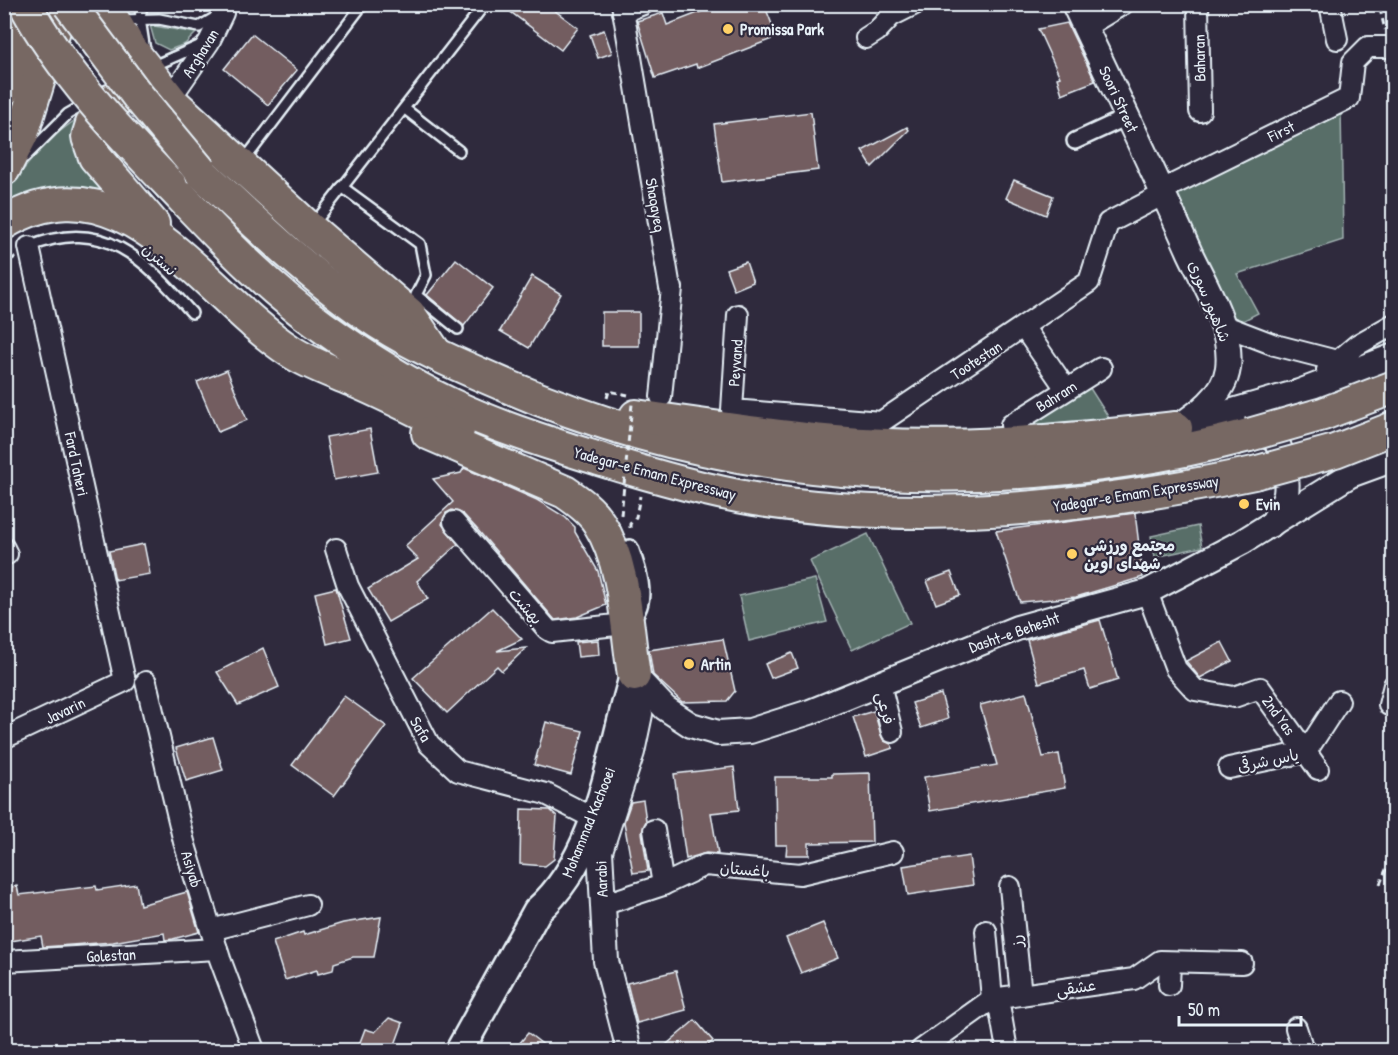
<svg xmlns="http://www.w3.org/2000/svg" width="1398" height="1055" font-family="'Patrick Hand','Playpen Sans Arabic',sans-serif">
  <rect width="100%" height="100%" fill="#2f2a3d"/>
  <filter id="ink" filterUnits="userSpaceOnUse"><feTurbulence type="fractalNoise" baseFrequency=".0167" numOctaves="2"/><feDisplacementMap in="SourceGraphic" scale="12" xChannelSelector="R" yChannelSelector="G"/><feConvolveMatrix kernelMatrix="1 2 1 2 8 2 1 2 1" color-interpolation-filters="sRGB"/></filter>
  <g filter="url(#ink)">
    <g fill="#586e68" stroke="#a0b0b0" stroke-width="1.5">
      <polygon points="150,25 154,26 196,33 185,44 169,50 155,43"/>
      <polygon points="1341,107 1343,240 1237,274 1258,313 1235,325 1171,191"/>
      <polygon points="75,120 129,204 5,211 5,192 46,142"/>
      <polygon points="1086,382 1111,421 1015,428"/>
      <polygon points="1198,526 1202,547 1155,557 1151,536"/>
      <polygon points="868,534 910,623 852,650 810,561"/>
      <polygon points="815,579 827,622 749,641 739,596"/>
    </g>
    <g fill="#735d61" stroke="#e8f1f8" stroke-width="1.5">
      <polygon points="500,4 546,4 578,28 561,50"/>
      <polygon points="721,4 764,4 777,37 697,68 696,64 655,78 637,21 663,13 667,25"/>
      <polygon points="1067,23 1095,81 1062,94 1057,78 1060,77 1038,29"/>
      <polygon points="604,30 612,53 598,58 590,35"/>
      <polygon points="252,34 297,70 268,105 224,69"/>
      <polygon points="811,112 818,170 722,182 714,124"/>
      <polygon points="907,127 909,130 872,167 862,151"/>
      <polygon points="1014,180 1053,196 1046,215 1006,198"/>
      <polygon points="456,259 493,288 464,326 427,295"/>
      <polygon points="746,262 753,282 734,290 726,269"/>
      <polygon points="532,276 561,294 529,348 500,331"/>
      <rect x="602" y="312" width="37" height="34"/>
      <polygon points="227,370 247,420 218,432 197,382"/>
      <polygon points="370,429 378,472 334,480 326,437"/>
      <polygon points="464,468 537,500 565,517 575,527 575,532 598,571 606,605 577,617 555,620 476,528 463,514 452,510 446,513 442,524 458,544 417,581 428,599 388,622 368,589 418,559 405,546 453,502 433,479 461,473"/>
      <polygon points="1135,513 1143,577 1076,597 1020,602 996,531"/>
      <polygon points="144,544 150,574 115,580 109,551"/>
      <polygon points="951,572 960,595 936,604 927,581"/>
      <polygon points="336,588 351,638 327,644 315,593"/>
      <polygon points="492,608 522,639 497,651 526,648 502,671 497,666 447,713 413,678"/>
      <polygon points="1100,620 1118,680 1090,689 1084,670 1039,683 1027,640"/>
      <polygon points="723,639 735,691 727,701 682,702 653,675 649,650"/>
      <polygon points="598,640 599,655 578,657 576,642"/>
      <polygon points="1222,642 1232,661 1200,678 1186,661"/>
      <polygon points="263,648 279,687 238,705 217,672"/>
      <polygon points="792,653 798,668 771,678 765,664"/>
      <polygon points="1026,693 1043,757 1059,754 1065,788 930,811 924,777 997,765 980,705"/>
      <polygon points="941,694 948,719 921,728 912,703"/>
      <polygon points="344,696 386,726 334,796 292,765"/>
      <polygon points="874,711 881,735 884,741 891,744 893,748 866,757 853,717"/>
      <polygon points="546,722 583,731 571,775 534,765"/>
      <polygon points="213,737 223,770 186,781 176,748"/>
      <polygon points="734,767 739,810 711,813 718,854 706,853 686,859 674,774"/>
      <polygon points="870,773 872,842 809,843 809,855 786,855 787,845 776,845 775,777 832,777 832,774"/>
      <polygon points="643,800 646,821 642,832 648,871 633,873 624,822 631,802"/>
      <polygon points="521,809 550,810 557,816 554,859 545,866 520,864"/>
      <polygon points="969,856 973,885 908,895 903,866"/>
      <polygon points="136,884 140,905 187,892 199,932 173,939 165,940 164,933 113,942 43,947 41,936 4,942 4,888 17,886 19,895 96,886 97,890"/>
      <polygon points="381,917 374,957 353,957 334,963 333,970 318,974 317,970 285,980 273,942 303,932 304,935 343,923"/>
      <polygon points="823,923 838,958 801,973 786,938"/>
      <polygon points="676,971 686,1010 637,1023 627,983"/>
      <polygon points="389,1018 403,1023 393,1050 357,1050 365,1029 375,1032"/>
      <polygon points="695,1020 713,1041 702,1050 660,1050"/>
      <polygon points="528,1033 550,1050 514,1050"/>
    </g>
    <g fill="none" stroke-linecap="round" stroke-linejoin="round">
      <defs>
        <g id="service">
          <polyline points="142,4 140,19 145,51"/>
          <polyline points="121,20 159,19 199,27 223,13 230,4"/>
          <polyline points="151,67 201,45"/>
          <polyline points="405,109 459,151"/>
          <polyline points="25,157 68,114 89,102"/>
          <polyline points="243,162 363,4"/>
          <polyline points="342,187 420,244 426,275 416,295 458,329"/>
          <polyline points="313,225 485,4"/>
          <path d="M29 247C105 215 145 261 192 313"/>
        </g>
        <g id="pedestrian">
          <polyline points="1075,141 1127,117"/>
          <path d="M630 548C637 567 649 599 633 616"/>
        </g>
        <g id="minor">
          <polyline points="622,4 670,288 672,288 661,397"/>
          <polyline points="1198,4 1200,111"/>
          <polyline points="1330,4 1337,39"/>
          <polyline points="623,12 643,4"/>
          <polyline points="1085,27 1123,4"/>
          <polyline points="866,38 877,31 891,16 915,4"/>
          <polyline points="173,103 174,93 209,42 223,13"/>
          <polyline points="1162,190 1349,98 1353,62 1368,47 1394,47"/>
          <polyline points="738,315 732,410 881,422 1089,282 1108,223 1164,194"/>
          <polyline points="1220,324 1275,345 1337,361"/>
          <polyline points="1024,328 1066,389"/>
          <polyline points="1327,370 1357,345 1394,324"/>
          <polyline points="1011,425 1101,368"/>
          <polyline points="454,522 547,629 552,632 625,624"/>
          <polyline points="4,548 7,554"/>
          <polyline points="336,549 348,586 429,744 458,771 546,794 593,818"/>
          <polyline points="1147,592 1176,669 1195,690 1234,697 1260,688 1318,769"/>
          <polyline points="146,682 184,842 220,959 254,1050"/>
          <polyline points="880,684 892,732"/>
          <polyline points="1389,705 1394,685"/>
          <polyline points="4,738 125,681 29,247"/>
          <polyline points="1229,768 1306,752 1339,701"/>
          <polyline points="654,830 663,885"/>
          <polyline points="1010,887 1021,995"/>
          <polyline points="602,905 663,885 705,865 800,874 893,852"/>
          <polyline points="211,930 308,905"/>
          <polyline points="986,931 992,999 1000,1010 1007,1050"/>
          <polyline points="4,961 217,949"/>
          <polyline points="1169,985 1170,963"/>
          <polyline points="1296,1028 1303,1050"/>
          <polyline points="921,1050 992,999 1134,979 1160,961 1242,963"/>
        </g>
        <g id="tertiary">
          <path d="M1074 4C1113 87 1153 169 1190 253 1206 287 1233 330 1228 368 1224 396 1197 414 1176 428"/>
          <path d="M1257 419C1278 427 1289 473 1286 494 1284 504 1276 515 1272 524"/>
          <polyline points="1191,423 1299,392 1394,356"/>
          <polyline points="634,675 665,708 691,725 718,733 750,731 810,712 1017,628 1147,592 1242,542 1350,475 1394,459"/>
          <polyline points="629,1050 606,961 600,851 632,752 640,714 634,677"/>
        </g>
        <path id="secondary" d="M460 1050 537 911C601 855 610 752 634 675"/>
        <g id="trunk">
          <polyline points="104,4 129,47 173,103 310,229 409,314 434,351"/>
          <polyline points="4,89 17,54 28,4"/>
          <polyline points="4,169 22,134 62,4"/>
          <path d="M201 172C257 225 314 280 379 323 420 349 463 367 507 386 741 487 1003 499 1249 435"/>
          <path d="M171 186C219 236 266 287 323 327 362 355 406 383 449 404 497 427 549 443 599 459 650 475 701 490 754 499 920 526 1091 508 1254 473"/>
          <path d="M4 223C123 151 203 294 290 351 308 363 331 371 352 380 388 395 423 414 458 430"/>
          <polyline points="153,224 95,157 88,137 92,124 110,101 137,91 159,95"/>
          <path d="M636 416C702 425 769 436 835 442 948 452 1063 441 1176 428"/>
          <path d="M428 433 565 492C578 501 591 510 599 523 626 566 626 625 634 675"/>
        </g>
      </defs>
      <use href="#service" stroke="#e8f1f8" stroke-width="14"/>
      <use href="#pedestrian" stroke="#e8f1f8" stroke-width="20"/>
      <use href="#minor" stroke="#e8f1f8" stroke-width="24"/>
      <use href="#tertiary" stroke="#e8f1f8" stroke-width="28"/>
      <use href="#secondary" stroke="#e8f1f8" stroke-width="32"/>
      <use href="#trunk" stroke="#e8f1f8" stroke-width="36"/>
      <g stroke="#e8f1f8" stroke-width="3" stroke-dasharray="6 4.5" stroke-linecap="butt">
        <polyline points="1380,9 1385,30"/>
        <polyline points="4,266 15,257"/>
        <polyline points="607,398 609,391 628,395"/>
        <polyline points="630,528 630,524 636,517 640,496"/>
        <polyline points="1380,884 1394,850"/>
      </g>
      <use href="#service" stroke="#2f2a3d" stroke-width="9"/>
      <use href="#pedestrian" stroke="#2f2a3d" stroke-width="15"/>
      <use href="#minor" stroke="#2f2a3d" stroke-width="20"/>
      <use href="#tertiary" stroke="#2f2a3d" stroke-width="24"/>
      <use href="#secondary" stroke="#2f2a3d" stroke-width="27"/>
      <use href="#trunk" stroke="#776864" stroke-width="32"/>
      <defs>
        <g id="trunk-bridge">
          <path d="M25 4C61 71 119 132 171 186"/>
          <polyline points="69,4 137,95 201,172"/>
          <polyline points="1249,435 1323,414 1394,387"/>
          <polyline points="1254,473 1335,451 1394,428"/>
        </g>
      </defs>
      <use href="#trunk-bridge" stroke="#e8f1f8" stroke-width="36" stroke-linecap="butt"/>
      <polyline stroke="#e8f1f8" stroke-width="3" stroke-dasharray="6 4.5" stroke-linecap="butt" points="621,515 632,404"/>
      <use href="#trunk-bridge" stroke="#776864" stroke-width="32"/>
    </g>
  </g>
  <g fill="#ffd166" stroke="#2f2a3d" stroke-width="2">
    <circle cx="728" cy="29" r="6"/>
    <circle cx="1244" cy="504" r="6"/>
    <circle cx="1072" cy="554" r="6"/>
    <circle cx="689" cy="664" r="6"/>
  </g>
  <g text-anchor="middle" stroke-width="4.5" stroke-linejoin="round" paint-order="stroke">
    <g font-size="16" font-weight="bold" fill="#e8f1f8" stroke="#2f2a3d" text-anchor="start">
      <text x="740" y="35">Promissa Park</text>
      <text x="1256" y="510">Evin</text>
      <text x="1084" y="551">مجتمع ورزشی<tspan x="1084" dy="18">شهدای اوین</tspan></text>
      <text x="701" y="670">Artin</text>
    </g>
    <g font-size="16" fill="#e8f1f8" stroke="#2f2a3d">
      <text transform="translate(200 53) rotate(-58)" y="6">Arghavan</text>
      <text transform="translate(1199 58) rotate(-91)" y="6">Baharan</text>
      <text transform="translate(1119 99) rotate(65)" y="6">Soori Street</text>
      <text transform="translate(1281 131) rotate(-26)" y="6">First</text>
      <text transform="translate(656 205) rotate(80)" y="6">Shaqayeq</text>
      <text transform="translate(160 259) rotate(42)" y="6">نسترن</text>
      <text transform="translate(1210 301) rotate(68)" y="6">شاهپور سوری</text>
      <text transform="translate(976 360) rotate(-33)" y="6">Tootestan</text>
      <text transform="translate(735 363) rotate(-86)" y="6">Peyvand</text>
      <text transform="translate(1056 396) rotate(-32)" y="6">Bahram</text>
      <text transform="translate(77 464) rotate(78)" y="6">Fard Taheri</text>
      <text transform="translate(655 473) rotate(15)" y="6">Yadegar-e Emam Expressway</text>
      <text transform="translate(1136 493) rotate(-9)" y="6">Yadegar-e Emam Expressway</text>
      <text transform="translate(526 606) rotate(49)" y="6">بهشت</text>
      <text transform="translate(1014 632) rotate(-19)" y="6">Dasht-e Behesht</text>
      <text transform="translate(886 708) rotate(76)" y="6">فرعی</text>
      <text transform="translate(65 710) rotate(-26)" y="6">Javarin</text>
      <text transform="translate(1279 715) rotate(54)" y="6">2nd Yas</text>
      <text transform="translate(421 729) rotate(59)" y="6">Safa</text>
      <text transform="translate(1268 760) rotate(-12)" y="6">یاس شرقی</text>
      <text transform="translate(588 822) rotate(-68)" y="6">Mohammad Kachooei</text>
      <text transform="translate(192 869) rotate(73)" y="6">Asiyab</text>
      <text transform="translate(745 869) rotate(5)" y="6">باغستان</text>
      <text transform="translate(601 879) rotate(-92)" y="6">Aarabi</text>
      <text transform="translate(1016 941) rotate(-96)" y="6">رز</text>
      <text transform="translate(111 955) rotate(-3)" y="6">Golestan</text>
      <text transform="translate(1076 987) rotate(-8)" y="6">عشقی</text>
    </g>
  </g>
  <rect width="1398" height="1055" fill="none" stroke="#2f2a3d" stroke-width="24"/>
  <rect x="12" y="12" width="1374" height="1031" fill="none" stroke="#e8f1f8" stroke-width="2" filter="url(#ink)"/>
  <path d="M1179 1016v9h122v-9" fill="none" stroke="#e8f1f8" stroke-width="3"/>
  <text x="1188" y="1016" font-size="18" fill="#e8f1f8" stroke="#2f2a3d" stroke-width="4.5" paint-order="stroke">50 m</text>
</svg>
